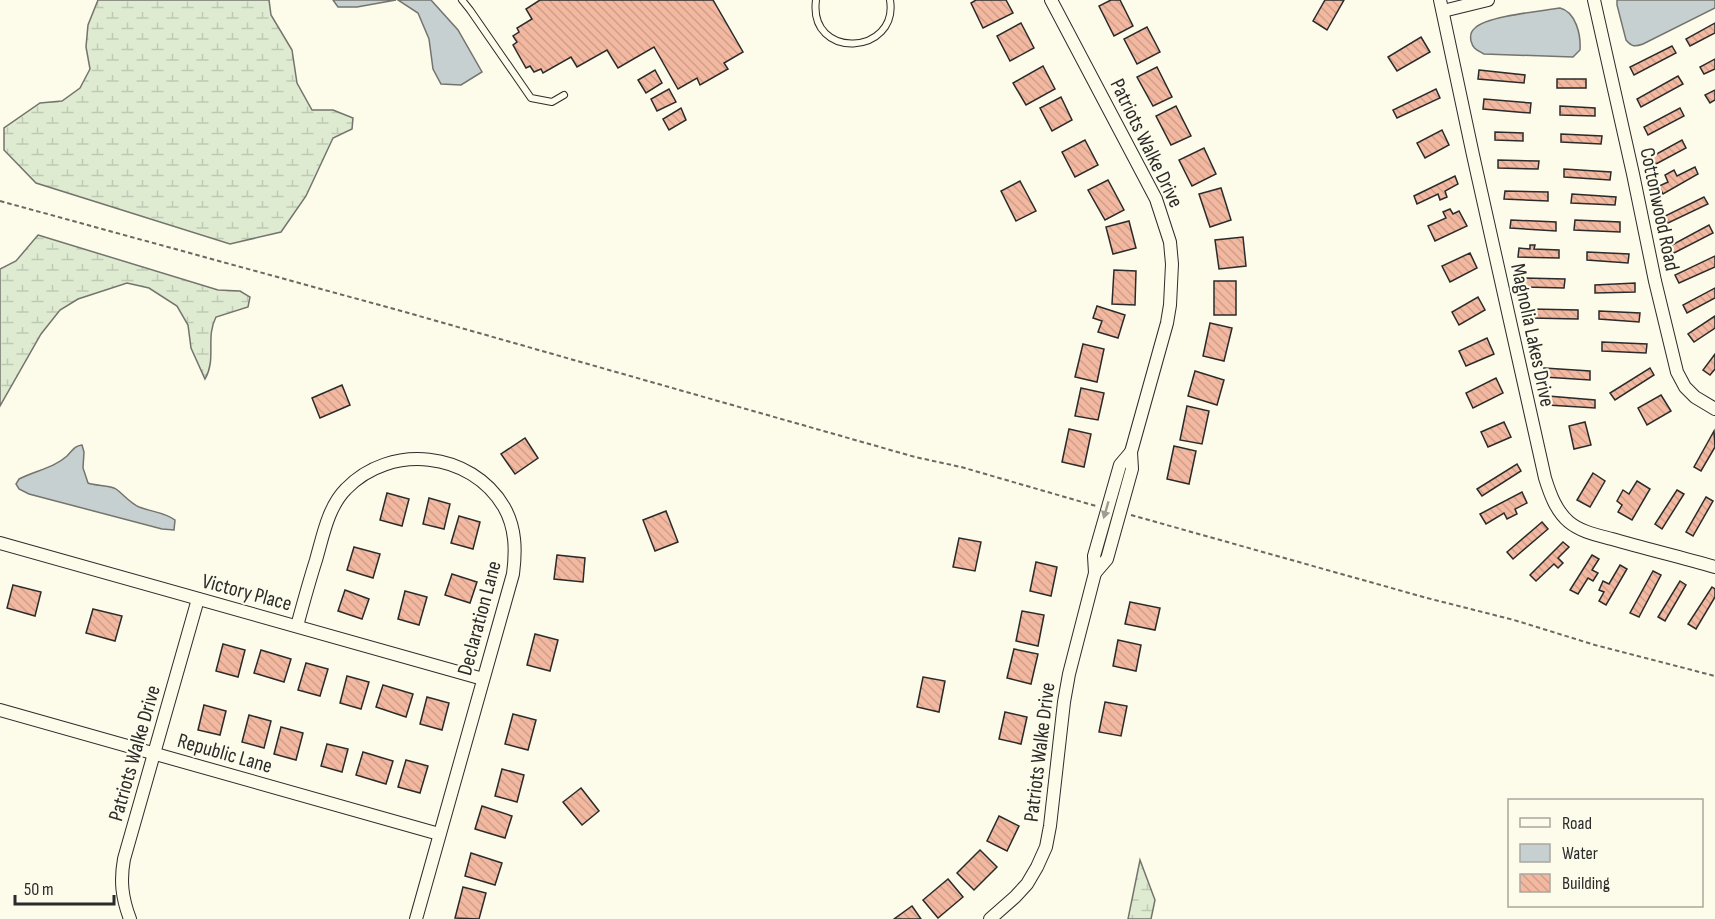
<svg xmlns="http://www.w3.org/2000/svg" width="1715" height="919" font-family="'Sofia Sans Condensed',sans-serif">
  <defs>
    <pattern id="wetland-marsh" width="20" height="14" patternUnits="userSpaceOnUse" patternTransform="scale(1.5)"><rect width="20" height="14" fill="#deebd1"/><path d="M1 5h8M5 5V1M11 12h8M15 12V8" fill="none" stroke="#bfcab4"/></pattern>
    <pattern id="building-back-hatch" width="6" height="6" patternUnits="userSpaceOnUse" patternTransform="scale(1.5)"><rect width="6" height="6" fill="#f2b8a0"/><path d="M-1 5l2 2M0 0l6 6M5-1l2 2" fill="none" stroke="#d09e8a"/></pattern>
  </defs>
  <rect width="100%" height="100%" fill="#fdfbea"/>
  <g fill="url(#wetland-marsh)" stroke="#74746e" stroke-width="1.5">
    <polygon points="98,0 269,0 271,15 292,50 297,83 312,110 333,110 353,118 352,129 333,138 306,196 281,232 230,244 36,183 4,150 4,128 40,103 62,101 80,88 90,69 86,47 88,25"/>
    <path d="M38 235 218 290 240 291 250 297 248 307 216 317C205 338 217 358 205 379L191 348 188 325 177 306 149 288 127 283 78 299 60 310 41 334 0 406V269L16 261Z"/>
    <polygon points="1140,860 1155,900 1151,919 1128,919"/>
  </g>
  <g fill="#c7d0d0" stroke="#74746e" stroke-width="1.5">
    <polygon points="333,0 396,0 357,7 338,7"/>
    <polygon points="398,0 431,0 458,30 482,72 461,85 441,84 433,69 429,39 418,13"/>
    <path d="M1617 0H1715V8L1643 44C1635 47 1632 47 1626 40L1617 5Z"/>
    <path d="M1560 8C1576 12 1581 35 1580 50L1573 57 1484 54C1477 50 1473 49 1471 41 1470 36 1471 31 1475 28 1487 16 1542 11 1560 8Z"/>
    <path d="M82 445 84 452 83 468 88 483C96 486 110 485 116 489 124 495 130 503 139 507 152 512 164 512 175 520L174 530 162 529 29 494 19 489 16 484 19 479C34 471 54 468 67 456 73 450 74 446 82 445Z"/>
  </g>
  <g fill="url(#building-back-hatch)" stroke="#2b2b2b" stroke-width="1.5">
    <polygon points="540,0 713,0 743,52 724,63 728,69 700,85 697,78 678,89 654,47 618,68 607,50 577,67 571,57 543,73 541,69 534,72 530,66 526,68 513,45 517,42 513,36 519,32 517,28 532,19 526,9"/>
    <polygon points="976,0 1006,0 1013,13 983,28 971,3"/>
    <polygon points="1111,0 1120,0 1133,26 1114,36 1099,6"/>
    <polygon points="1325,0 1344,0 1327,30 1313,21"/>
    <polygon points="1021,23 1034,48 1010,61 997,36"/>
    <polygon points="1715,23 1715,33 1690,46 1686,39"/>
    <polygon points="1147,27 1160,52 1137,64 1124,39"/>
    <polygon points="1421,37 1430,52 1397,71 1388,57"/>
    <polygon points="1672,46 1676,53 1634,75 1630,67"/>
    <polygon points="1715,59 1715,69 1704,74 1700,67"/>
    <polygon points="1043,66 1055,89 1026,105 1013,83"/>
    <polygon points="1157,67 1172,97 1153,106 1137,77"/>
    <polygon points="655,70 662,83 646,93 638,80"/>
    <polygon points="1479,70 1525,75 1524,83 1478,79"/>
    <polygon points="1678,76 1683,84 1641,107 1637,99"/>
    <rect x="1557" y="79" width="29" height="9"/>
    <polygon points="669,89 676,102 657,111 651,99"/>
    <polygon points="1436,89 1440,98 1397,118 1393,110"/>
    <polygon points="1715,90 1715,100 1710,103 1705,95"/>
    <polygon points="1061,97 1072,120 1052,131 1040,108"/>
    <polygon points="1484,99 1531,103 1530,113 1483,109"/>
    <polygon points="1176,106 1191,136 1171,145 1156,116"/>
    <polygon points="1560,106 1595,108 1595,116 1560,115"/>
    <polygon points="681,108 686,120 669,130 663,119"/>
    <polygon points="1680,108 1684,116 1648,135 1644,127"/>
    <polygon points="1442,130 1449,145 1425,158 1417,143"/>
    <polygon points="1495,132 1523,133 1523,141 1495,140"/>
    <polygon points="1561,134 1602,136 1601,144 1561,142"/>
    <polygon points="1085,140 1098,165 1075,177 1062,152"/>
    <polygon points="1682,140 1686,148 1656,164 1651,157"/>
    <polygon points="1204,148 1216,174 1192,186 1179,160"/>
    <polygon points="1498,160 1539,161 1538,169 1498,168"/>
    <polygon points="1695,167 1698,174 1663,194 1659,186 1668,182 1665,175 1674,170 1677,176"/>
    <polygon points="1564,169 1611,172 1610,180 1564,177"/>
    <polygon points="1455,176 1458,184 1445,191 1447,197 1440,200 1438,194 1417,204 1414,196"/>
    <polygon points="1108,180 1124,210 1105,220 1088,190"/>
    <polygon points="1020,181 1036,211 1016,221 1001,191"/>
    <polygon points="1221,188 1231,220 1210,227 1199,194"/>
    <polygon points="1505,191 1548,192 1548,201 1504,199"/>
    <polygon points="1572,194 1616,197 1615,205 1571,203"/>
    <polygon points="1704,197 1708,204 1668,223 1665,216"/>
    <polygon points="1450,209 1453,214 1459,211 1467,226 1435,241 1428,226 1446,218 1443,212"/>
    <polygon points="1511,220 1556,222 1556,231 1510,228"/>
    <polygon points="1575,220 1620,222 1620,232 1574,230"/>
    <polygon points="1129,221 1136,248 1113,254 1106,227"/>
    <polygon points="1709,225 1713,233 1674,253 1670,246"/>
    <polygon points="1243,237 1246,266 1219,269 1215,240"/>
    <polygon points="1530,245 1535,245 1534,249 1559,250 1559,258 1518,257 1519,248 1530,249"/>
    <polygon points="1587,252 1629,254 1628,263 1587,260"/>
    <polygon points="1470,253 1477,268 1450,282 1442,266"/>
    <polygon points="1715,256 1715,267 1679,283 1675,275"/>
    <polygon points="1114,270 1136,271 1135,305 1112,304"/>
    <polygon points="1524,278 1565,279 1564,288 1524,287"/>
    <rect x="1214" y="281" width="22" height="34"/>
    <polygon points="1635,283 1635,292 1595,293 1595,285"/>
    <polygon points="1715,288 1715,298 1687,313 1683,305"/>
    <polygon points="1478,297 1485,310 1459,325 1452,312"/>
    <polygon points="1097,306 1125,315 1118,338 1098,332 1102,321 1093,318"/>
    <polygon points="1531,309 1578,310 1578,319 1531,318"/>
    <polygon points="1599,311 1640,313 1639,322 1599,319"/>
    <polygon points="1715,316 1715,328 1694,342 1688,334"/>
    <polygon points="1210,323 1232,328 1224,361 1203,356"/>
    <polygon points="1487,338 1494,354 1466,366 1459,351"/>
    <polygon points="1602,342 1647,344 1646,353 1602,351"/>
    <polygon points="1083,344 1104,349 1097,382 1075,377"/>
    <polygon points="1715,354 1715,369 1710,375 1703,370"/>
    <polygon points="1544,368 1590,371 1590,380 1544,377"/>
    <polygon points="1650,368 1654,375 1615,400 1610,393"/>
    <polygon points="1195,371 1224,380 1217,405 1188,396"/>
    <polygon points="1496,378 1503,393 1473,408 1466,393"/>
    <polygon points="342,385 350,405 320,418 312,398"/>
    <polygon points="1081,388 1104,393 1098,420 1075,416"/>
    <polygon points="1661,395 1671,411 1647,425 1638,408"/>
    <polygon points="1548,396 1595,400 1595,408 1548,405"/>
    <polygon points="1187,406 1209,411 1202,444 1180,440"/>
    <polygon points="1504,422 1511,437 1488,447 1481,432"/>
    <polygon points="1585,422 1591,445 1574,449 1569,426"/>
    <polygon points="1069,429 1091,434 1084,467 1062,462"/>
    <polygon points="1714,431 1715,447 1701,471 1694,467"/>
    <polygon points="525,438 538,458 515,474 501,454"/>
    <polygon points="1174,446 1196,451 1189,484 1167,479"/>
    <polygon points="1517,464 1521,471 1482,496 1477,489"/>
    <polygon points="1593,473 1605,481 1590,507 1577,500"/>
    <polygon points="1637,481 1650,489 1632,520 1618,512 1622,505 1617,501 1623,490 1629,494"/>
    <polygon points="1677,490 1684,494 1662,529 1655,524"/>
    <polygon points="1522,492 1527,503 1515,509 1517,514 1507,519 1504,513 1486,524 1480,514"/>
    <polygon points="387,493 409,499 402,526 380,520"/>
    <polygon points="1706,497 1713,501 1693,536 1686,532"/>
    <polygon points="429,498 450,504 444,529 423,524"/>
    <polygon points="666,511 678,542 655,551 643,520"/>
    <polygon points="459,516 480,522 473,549 451,543"/>
    <polygon points="1542,522 1548,529 1513,559 1507,552"/>
    <polygon points="959,538 981,542 975,571 953,567"/>
    <polygon points="1563,542 1569,547 1558,558 1563,563 1558,568 1554,564 1536,581 1530,575"/>
    <polygon points="354,547 380,554 373,578 347,570"/>
    <polygon points="557,555 585,558 583,582 554,579"/>
    <polygon points="1592,555 1599,559 1592,570 1598,573 1593,581 1588,578 1578,594 1570,590"/>
    <polygon points="1036,562 1057,567 1051,596 1030,591"/>
    <polygon points="1620,565 1627,569 1606,605 1599,601 1604,592 1599,590 1603,581 1609,584"/>
    <polygon points="1653,571 1661,575 1639,617 1630,613"/>
    <polygon points="452,574 477,582 470,603 445,595"/>
    <polygon points="1680,581 1686,585 1665,621 1658,617"/>
    <polygon points="13,585 41,592 35,616 7,608"/>
    <polygon points="1712,587 1715,589 1715,597 1696,629 1688,624"/>
    <polygon points="345,590 369,599 362,619 338,611"/>
    <polygon points="405,591 427,597 419,625 398,619"/>
    <polygon points="1130,602 1160,608 1155,630 1125,624"/>
    <polygon points="93,609 122,616 115,641 86,633"/>
    <polygon points="1022,611 1044,615 1038,646 1016,641"/>
    <polygon points="535,634 558,640 550,671 527,665"/>
    <polygon points="1118,640 1141,645 1136,671 1113,666"/>
    <polygon points="223,644 245,650 238,677 216,671"/>
    <polygon points="1014,649 1038,654 1031,684 1007,678"/>
    <polygon points="261,650 291,659 284,682 254,673"/>
    <polygon points="306,663 328,669 320,696 298,690"/>
    <polygon points="347,676 369,682 361,709 340,703"/>
    <polygon points="923,677 945,681 939,712 917,707"/>
    <polygon points="383,685 413,694 406,717 376,707"/>
    <polygon points="427,697 449,703 442,730 420,724"/>
    <polygon points="1105,702 1127,706 1121,736 1099,732"/>
    <polygon points="204,705 226,711 220,735 198,730"/>
    <polygon points="1005,712 1027,717 1021,744 999,739"/>
    <polygon points="513,714 536,720 528,750 505,744"/>
    <polygon points="249,715 271,721 264,748 242,742"/>
    <polygon points="281,727 303,733 296,760 274,754"/>
    <polygon points="327,744 348,749 342,772 321,766"/>
    <polygon points="363,752 393,761 386,784 356,775"/>
    <polygon points="406,760 428,766 420,793 398,787"/>
    <polygon points="502,769 524,775 517,802 495,796"/>
    <polygon points="581,788 599,811 582,825 563,802"/>
    <polygon points="482,806 512,816 505,838 475,829"/>
    <polygon points="999,816 1019,826 1007,851 987,841"/>
    <polygon points="980,850 997,867 974,890 957,873"/>
    <polygon points="471,853 502,863 495,885 465,876"/>
    <polygon points="948,879 963,897 938,918 923,900"/>
    <polygon points="463,887 486,893 479,919 455,918"/>
    <polygon points="912,906 921,919 894,919"/>
  </g>
  <g fill="none" stroke-linecap="round" stroke-linejoin="round">
    <defs>
      <g id="service">
        <polyline points="462,0 470,10 531,98 552,102 564,95"/>
        <path d="M816 0C808 61 899 55 890 0"/>
      </g>
      <g id="minor">
        <polyline points="1051,0 1156,199 1170,242 1172,264 1170,305 1167,323 1131,452 1132,469 1107,559 1095,573"/>
        <path d="M1440 0 1473 155 1545 478C1550 494 1556 511 1569 522 1581 532 1597 535 1612 539 1646 549 1681 557 1715 567"/>
        <polyline points="1594,0 1633,174 1655,281 1677,372 1685,387 1695,397 1715,409"/>
        <polyline points="1443,11 1488,0"/>
        <polyline points="0,543 483,679"/>
        <path d="M297 626C303 604 309 582 316 560 323 536 328 507 346 489 390 443 471 451 504 507 516 528 516 551 513 574L416 919"/>
        <polyline points="0,710 439,834"/>
        <path d="M130 919C122 898 120 881 124 859L198 599"/>
        <polyline points="990,919 1015,897 1027,884 1037,867 1046,847 1050,826 1064,702 1069,674 1095,573 1094,556 1120,465 1131,452"/>
      </g>
    </defs>
    <use href="#service" stroke="#2b2b2b" stroke-width="8"/>
    <use href="#minor" stroke="#2b2b2b" stroke-width="14"/>
    <g stroke="#6a6964" stroke-width="2" stroke-dasharray="4.5 3" stroke-linecap="butt">
      <polyline points="0,201 405,312 915,457 961,467 1096,506"/>
      <polyline points="1131,515 1427,598 1514,620 1595,645 1715,676"/>
    </g>
    <use href="#service" stroke="#fdfbea" stroke-width="6"/>
    <use href="#minor" stroke="#fdfbea" stroke-width="12"/>
  </g>
  <defs><path id="oneway-solid" d="M-6-.8H1V-3.2L6.5 0L1 3.2V.8H-6Z" transform="scale(1.5)"/></defs>
  <use fill="#9e9d94" href="#oneway-solid" transform="translate(1106 510) rotate(106)"/>
  <g text-anchor="middle" stroke-width="4.5" stroke-linejoin="round" paint-order="stroke">
    <g font-size="21" fill="#2b2b2b" stroke="#fdfbea">
      <text transform="translate(1147 143) rotate(64)" y="7">Patriots Walke Drive</text>
      <text transform="translate(1660 209) rotate(78)" y="7">Cottonwood Road</text>
      <text transform="translate(1533 335) rotate(78)" y="7">Magnolia Lakes Drive</text>
      <text transform="translate(247 592) rotate(15)" y="7">Victory Place</text>
      <text transform="translate(479 618) rotate(-75)" y="7">Declaration Lane</text>
      <text transform="translate(1039 752) rotate(-83)" y="7">Patriots Walke Drive</text>
      <text transform="translate(134 753) rotate(-74)" y="7">Patriots Walke Drive</text>
      <text transform="translate(225 753) rotate(16)" y="7">Republic Lane</text>
    </g>
  </g>
  <rect x="1508" y="799" width="195" height="108" fill="#fdfbea" stroke="#a9a89e" stroke-width="1.5"/>
  <rect x="1520" y="818" width="30" height="9" fill="#fdfbea" stroke="#a9a89e" stroke-width="1.5"/>
  <text x="1562" y="829" font-size="18" fill="#2b2b2b">Road</text>
  <rect x="1520" y="844" width="30" height="18" fill="#c7d0d0" stroke="#a9a89e" stroke-width="1.5"/>
  <text x="1562" y="859" font-size="18" fill="#2b2b2b">Water</text>
  <rect x="1520" y="874" width="30" height="18" fill="url(#building-back-hatch)" stroke="#a9a89e" stroke-width="1.5"/>
  <text x="1562" y="889" font-size="18" fill="#2b2b2b">Building</text>
  <path d="M15 895v9h99v-9" fill="none" stroke="#2b2b2b" stroke-width="3"/>
  <text x="24" y="895" font-size="18" fill="#2b2b2b" stroke="#fdfbea" stroke-width="4.5" paint-order="stroke">50 m</text>
</svg>
